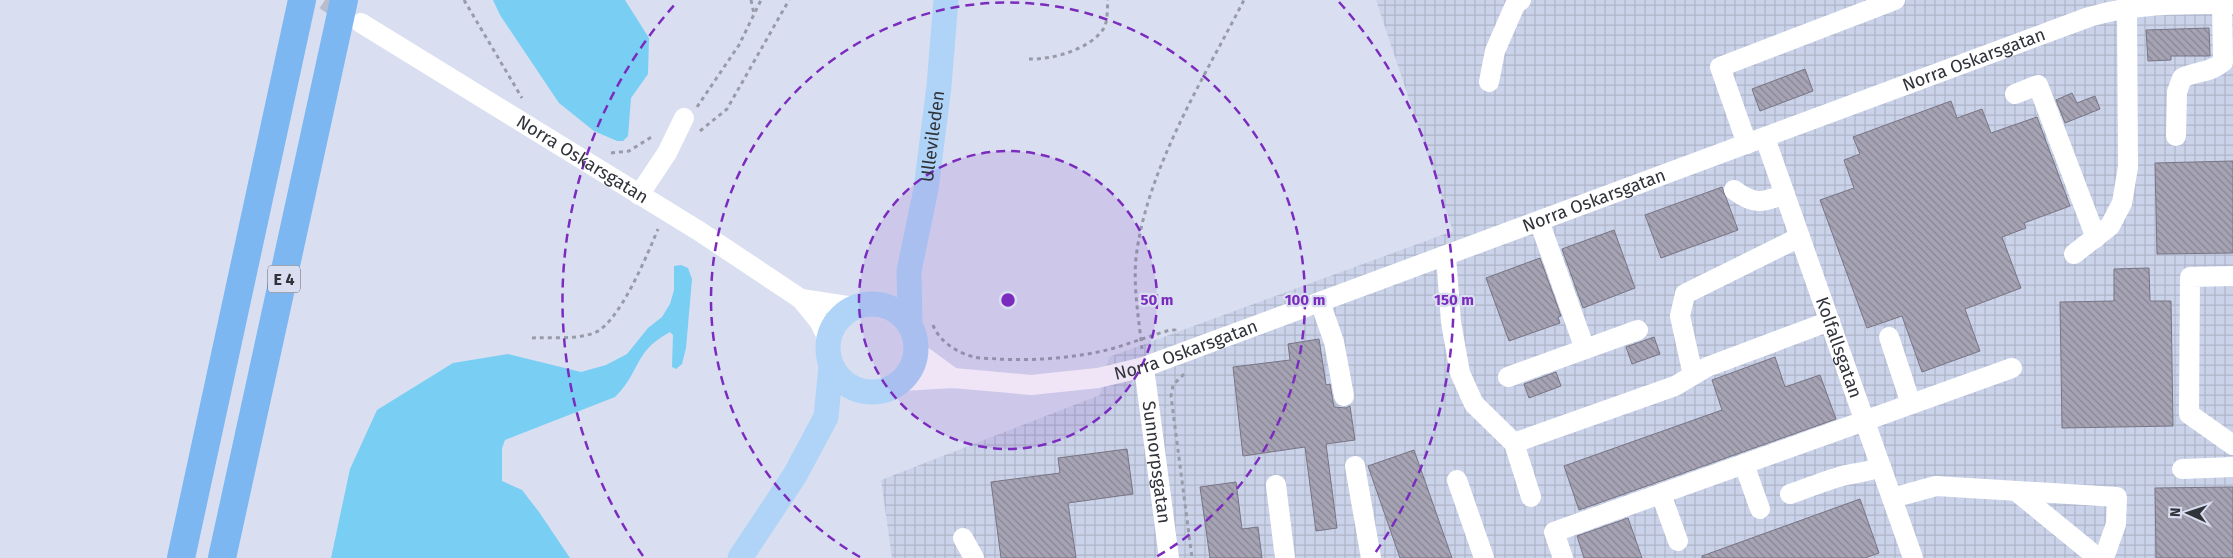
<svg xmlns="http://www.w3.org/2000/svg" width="2233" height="558" font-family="'Fira Sans',sans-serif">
  <defs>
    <pattern id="industrial-grid" width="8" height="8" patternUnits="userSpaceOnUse" patternTransform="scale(1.25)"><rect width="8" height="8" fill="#cbd3ea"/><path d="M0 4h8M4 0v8" fill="none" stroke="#afb6c9"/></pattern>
    <pattern id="building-back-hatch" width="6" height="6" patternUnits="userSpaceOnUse" patternTransform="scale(1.25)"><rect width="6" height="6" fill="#a6a3b4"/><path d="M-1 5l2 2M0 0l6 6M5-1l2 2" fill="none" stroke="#888593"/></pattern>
  </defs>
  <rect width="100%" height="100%" fill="#d9dff0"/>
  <polygon fill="url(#industrial-grid)" points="1376,0 2233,0 2233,558 892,558 881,480 1100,395 1109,357 1453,231"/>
  <g fill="#78cef3">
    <polygon points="493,0 625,0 649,38 648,74 631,98 628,136 623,141 617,141 594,131 559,103 500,15"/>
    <path d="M681 265 688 268 692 279 686 348 682 364 676 369 672 367 673 335 670 332C661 337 652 343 645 352 633 369 632 380 615 397L505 440 502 448V481L522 490 539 512 570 558H331L350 469 377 410 453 363 508 354 581 372 606 365 627 354 648 328 662 317 670 304 674 290V266Z"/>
  </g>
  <g fill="url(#building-back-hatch)" stroke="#787585">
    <polygon points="2209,28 2210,56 2171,56 2171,60 2148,61 2146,30"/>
    <polygon points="1805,69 1813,91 1760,111 1752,89"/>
    <polygon points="2072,93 2077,103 2095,96 2100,109 2065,123 2056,100"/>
    <polygon points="1951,101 1957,118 1982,109 1991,133 2037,117 2070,206 2024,223 2026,228 2002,237 2021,288 1965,309 1980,351 1922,372 1902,316 1867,328 1820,200 1854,188 1844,160 1860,154 1853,137"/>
    <polygon points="2233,161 2233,253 2157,254 2155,163"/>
    <polygon points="1722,187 1738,230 1661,258 1645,215"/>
    <polygon points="1614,230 1635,288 1583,308 1562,249"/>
    <polygon points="1540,258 1561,316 1558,317 1560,323 1509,341 1486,278"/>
    <polygon points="2149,268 2150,301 2171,301 2173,426 2062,428 2060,302 2114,301 2114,269"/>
    <polygon points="1654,337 1660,354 1632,364 1626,347"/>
    <polygon points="1319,339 1326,385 1330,384 1334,407 1346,408 1350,406 1355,440 1326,444 1337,528 1316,531 1305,447 1243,456 1233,367 1290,360 1288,344"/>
    <polygon points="1775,357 1785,387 1820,375 1836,419 1579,510 1564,466 1722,410 1712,380"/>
    <polygon points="1556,372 1561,386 1529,398 1524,384"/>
    <polygon points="1127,449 1133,494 1068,503 1076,558 1001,558 991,482 1060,473 1058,458"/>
    <polygon points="1414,450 1452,558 1400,558 1368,466"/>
    <polygon points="1236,482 1242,529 1258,527 1262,558 1210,558 1200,487"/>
    <polygon points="2233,487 2233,558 2156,558 2155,488"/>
    <polygon points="1860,499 1879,553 1865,558 1702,558 1702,556"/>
    <polygon points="1628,518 1642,558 1584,558 1577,536"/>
  </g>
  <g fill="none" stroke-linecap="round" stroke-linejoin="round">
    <polyline stroke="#b7bdcc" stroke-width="20" stroke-dasharray="20 10" stroke-linecap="butt" points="325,0 351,17"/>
    <g stroke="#989ca9" stroke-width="3" stroke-dasharray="4 4" stroke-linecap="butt">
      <polyline points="464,0 522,98"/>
      <polyline points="751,0 754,14"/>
      <path d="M1029 59C1052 60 1091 49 1104 28 1108 20 1107 9 1108 0"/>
      <polyline points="697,107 739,45 761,0"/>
      <polyline points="700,131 727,109 789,0"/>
      <polyline points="611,153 629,151 653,136"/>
      <path d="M933 325C939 341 957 353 974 357 981 359 990 358 997 359 1035 361 1075 358 1111 349 1131 343 1150 336 1170 330H1175L1178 335"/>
      <path d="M532 338C552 337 575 340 594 333 619 324 648 253 658 229"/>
      <path d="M1142 349C1139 320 1133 287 1136 258 1146 170 1204 78 1244 0"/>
      <polyline points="1184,374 1173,385 1171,396 1192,558"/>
    </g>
    <g stroke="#fff" stroke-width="20">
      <path id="s1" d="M361 23 699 231 801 299 819 321 828 339"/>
      <polyline points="1489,82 1495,51 1515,5 1521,0"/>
      <polyline points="2015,94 2038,85 2096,238"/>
      <path d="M2176 136 2177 92 2182 78C2199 70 2208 74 2223 62L2222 4"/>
      <path id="s2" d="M1765 138 1913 558"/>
      <polyline points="1747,144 1720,67 1895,0"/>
      <path d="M1734 190C1754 205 1762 203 1785 194"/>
      <polyline points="639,195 667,153 684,118"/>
      <polyline points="1539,221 1585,349"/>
      <polyline points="2074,254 2110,226 2122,203 2128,167 2127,8"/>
      <polyline points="1446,256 1451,322 1460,373 1474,404 1514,443 1531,497"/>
      <polyline points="2233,276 2190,277 2189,414 2233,445"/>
      <polyline points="801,299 854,307"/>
      <polyline points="1320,302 1334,342 1344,396"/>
      <polyline points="1889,337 1911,404"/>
      <polyline points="916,351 953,378"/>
      <path id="s3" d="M1144 367 1169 558"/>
      <polyline points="1693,375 1680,316 1685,294 1800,237"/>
      <polyline points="1508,377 1638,330"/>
      <path id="s4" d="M902 381 953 378 1031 385 1098 378 1144 367 2089 17C2136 3 2184 4 2233 4"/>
      <polyline points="1514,443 1675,386 1707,367 1830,321"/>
      <polyline points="1744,464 1760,509"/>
      <polyline points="1355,466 1371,558"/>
      <polyline points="2182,469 2233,467"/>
      <polyline points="1457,480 1484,558"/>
      <polyline points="1276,485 1285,558"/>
      <polyline points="2016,491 2098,558"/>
      <polyline points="1661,494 1678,541"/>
      <path d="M1790 494C1807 488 1825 481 1842 476 1855 473 1868 472 1881 467"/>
      <polyline points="1892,498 1936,486 2117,497 2116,524 2104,558"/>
      <polyline points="963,538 974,558"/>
      <polyline points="1563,558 1554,532 2012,368"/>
    </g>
    <g stroke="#b0d4f7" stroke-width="25">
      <circle cx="872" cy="348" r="44"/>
      <path id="s5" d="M910 325 909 271 926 189 939 86 946 0"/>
      <polyline points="740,558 795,475 826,417 831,366"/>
    </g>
    <g stroke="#7cb7f2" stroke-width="28">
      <polyline points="181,558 302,0"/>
      <polyline points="222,558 344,0"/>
    </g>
  </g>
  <circle cx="1008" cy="300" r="149" fill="#7b2cbf" fill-opacity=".12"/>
  <g fill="none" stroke="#7b2cbf" stroke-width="2.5" stroke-dasharray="9 6">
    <circle cx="1008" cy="300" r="149"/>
    <path d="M860 557A297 297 0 1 1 1156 557"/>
    <path d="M643 556A446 446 0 0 1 677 2M1339 2A446 446 0 0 1 1373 556"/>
  </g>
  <g text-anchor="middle" stroke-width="4.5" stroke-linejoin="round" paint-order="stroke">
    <rect fill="#d9dff0" stroke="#636771" stroke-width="1" x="268" y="265.5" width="32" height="27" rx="4"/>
    <g font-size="16" font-weight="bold" fill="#31333a">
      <text x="284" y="285">E 4</text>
    </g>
    <g font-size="18" fill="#31333a" stroke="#d9dff0">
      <text dy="6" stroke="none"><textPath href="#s4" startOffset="1129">Norra Oskarsgatan</textPath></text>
      <text dy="6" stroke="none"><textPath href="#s5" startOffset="191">Ullevileden</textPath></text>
      <text dy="6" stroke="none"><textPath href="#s1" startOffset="260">Norra Oskarsgatan</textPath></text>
      <text dy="6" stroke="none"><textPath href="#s4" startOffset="724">Norra Oskarsgatan</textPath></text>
      <text dy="6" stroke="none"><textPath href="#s2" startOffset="222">Kolfallsgatan</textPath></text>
      <text dy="6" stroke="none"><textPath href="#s4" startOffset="289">Norra Oskarsgatan</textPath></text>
      <text dy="6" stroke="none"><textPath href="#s3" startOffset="96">Sunnorpsgatan</textPath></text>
    </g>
  </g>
  <circle cx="1008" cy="300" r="8" fill="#7b2cbf" stroke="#d9dff0" stroke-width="2.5"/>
  <g font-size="15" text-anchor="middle" font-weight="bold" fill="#7b2cbf" stroke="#d9dff0" stroke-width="4.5" stroke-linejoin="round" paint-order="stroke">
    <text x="1157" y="305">50 m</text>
    <text x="1305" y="305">100 m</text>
    <text x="1454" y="305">150 m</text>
  </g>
  <g transform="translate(2188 513) rotate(273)" stroke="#d9dff0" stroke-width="4" paint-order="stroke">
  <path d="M0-4L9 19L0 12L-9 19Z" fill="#31333a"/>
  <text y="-8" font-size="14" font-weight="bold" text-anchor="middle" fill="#31333a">N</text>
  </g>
</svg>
